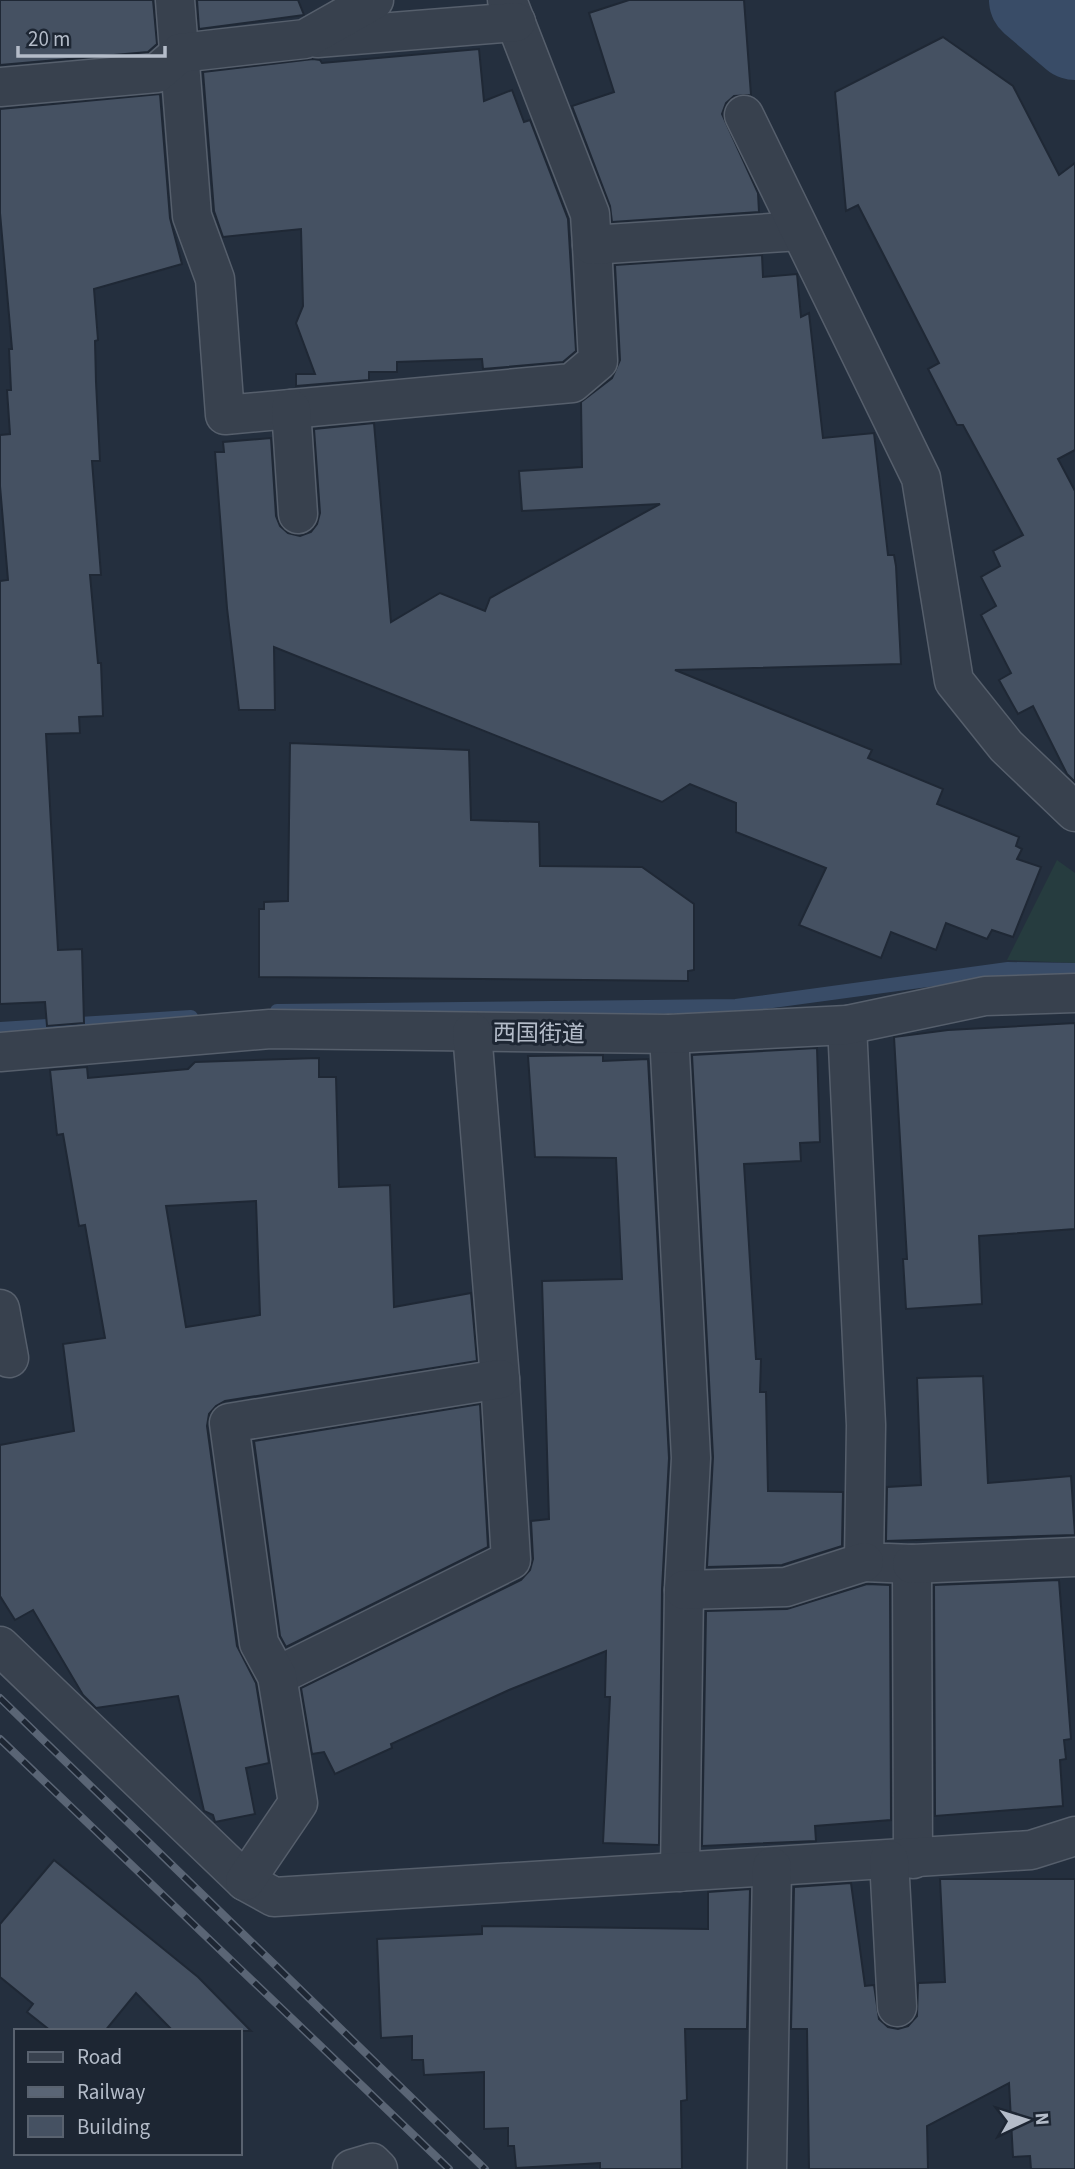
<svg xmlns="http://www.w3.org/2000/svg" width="1075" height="2169" font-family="'Source Sans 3','Noto Sans JP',sans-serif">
  <rect width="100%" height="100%" fill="#242f3e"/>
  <polygon fill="#263c3f" points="1057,860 1075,873 1075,963 1007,960"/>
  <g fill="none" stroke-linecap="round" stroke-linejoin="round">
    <g stroke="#394c67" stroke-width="14">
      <polyline points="277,1011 736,1006 1008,969 1075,970"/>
      <polyline points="0,1029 191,1017"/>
    </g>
    <polyline stroke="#394c67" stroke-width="88" points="1033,0 1075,36"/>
  </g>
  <g fill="#455162" stroke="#1f2835" stroke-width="2" fill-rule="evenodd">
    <polygon points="0,0 153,0 157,44 148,52 0,65"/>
    <polygon points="197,0 298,0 304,15 199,29"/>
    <polygon points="629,0 744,0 751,95 734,96 726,103 722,114 758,193 759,212 612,222 610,206 572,106 614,92 589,13"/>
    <polygon points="943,37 1013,86 1059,175 1075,163 1075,450 1058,459 1075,491 1075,782 1067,774 1033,706 1018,714 999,680 1011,673 981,615 996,606 981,577 1000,566 993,551 1023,535 963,425 957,425 928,369 939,363 858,205 846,211 835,92"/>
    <polygon points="479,49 484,101 512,90 524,122 530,120 568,219 576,351 563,362 483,369 482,359 397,362 397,372 369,372 369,380 296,386 296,374 315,374 296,323 303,306 301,229 223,237 214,211 203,72 313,59 320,60 322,63"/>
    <polygon points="160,94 170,218 182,264 94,289 98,340 95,341 96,382 100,461 92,461 101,575 90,575 98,663 101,663 103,716 79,717 80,733 46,734 58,950 82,949 84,1023 47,1026 45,1002 0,1004 0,581 8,580 0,486 0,435 10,434 7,390 11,390 9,349 12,349 0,213 0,109"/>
    <polygon points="762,255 763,277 797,274 801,317 809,313 823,438 874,433 888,555 894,555 896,566 901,664 675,670 872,750 868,758 943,789 937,804 1019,837 1016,846 1022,849 1017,859 1041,867 1013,937 992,930 987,939 946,923 936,950 891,932 881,958 799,925 826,868 736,832 736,803 690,784 662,802 274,647 275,710 239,710 227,608 215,452 224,452 223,442 271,438 276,516 280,526 288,533 300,536 311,532 317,524 320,513 314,429 374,423 391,622 440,593 485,611 490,598 660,504 522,511 519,471 582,467 581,402 612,378 620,360 615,265"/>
    <polygon points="290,743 469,750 471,820 539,822 540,866 642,867 694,904 694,970 688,971 688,981 259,977 259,909 264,909 264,902 288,901"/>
    <polygon points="1075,1023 1075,1229 979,1236 982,1304 906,1309 903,1259 907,1259 894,1037 948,1030"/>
    <polygon points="817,1048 820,1142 800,1143 801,1161 744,1164 756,1359 761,1359 760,1392 766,1392 768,1491 843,1492 842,1546 782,1565 707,1567 713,1457 692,1055"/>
    <polygon points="603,1055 603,1061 648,1059 669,1458 662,1589 659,1845 603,1843 610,1697 605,1697 606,1651 509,1690 391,1744 392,1748 335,1774 324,1752 312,1754 301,1688 521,1580 530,1570 533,1559 531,1521 549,1519 542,1281 622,1279 616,1158 535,1157 528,1056"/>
    <path d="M319 1058V1077H336L339 1187 390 1185 394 1307 471 1293 477 1361 225 1401 216 1406 209 1414 207 1426 237 1646 256 1683 269 1763 246 1768 255 1814 215 1822 213 1815 204 1811 178 1696 96 1708 83 1695 33 1610 15 1620 0 1596V1445L74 1431 63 1344 105 1338 85 1225 79 1226 63 1134 57 1135 50 1070 87 1067 88 1078 188 1069 195 1062ZM256 1201 260 1315 186 1327 166 1206Z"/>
    <polygon points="983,1376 988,1483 1071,1476 1075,1535 886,1541 887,1487 921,1485 917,1378"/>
    <polygon points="480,1404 488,1547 286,1647 280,1636 254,1441"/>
    <polygon points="1059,1580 1071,1739 1064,1740 1066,1759 1060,1760 1063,1806 935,1816 934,1585"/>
    <polygon points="867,1584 890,1585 891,1820 815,1826 816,1841 702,1846 706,1611 787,1609"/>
    <polygon points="54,1860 198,1977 251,2031 173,2031 136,1993 105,2031 51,2031 27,2012 33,2004 0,1977 0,1924"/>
    <polygon points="940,1879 1075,1879 1075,2169 1031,2169 1030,2156 1013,2157 1009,2083 927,2126 928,2169 809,2169 807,2029 791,2029 794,1887 851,1883 865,1986 874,1985 879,2019 888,2027 898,2029 908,2026 917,2016 918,1983 945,1982"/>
    <polygon points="750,1889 747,2029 685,2029 687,2100 681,2101 682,2169 600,2169 600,2163 516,2168 514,2146 508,2146 508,2128 484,2129 484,2072 424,2075 423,2060 412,2060 412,2036 381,2038 377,1939 482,1934 482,1926 708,1929 708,1892"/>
  </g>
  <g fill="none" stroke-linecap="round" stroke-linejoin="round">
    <defs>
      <g id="street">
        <polyline points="175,0 192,216 215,279 225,415 572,383 598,361 592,245"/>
        <polyline points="507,0 590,214 592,245 800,231"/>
        <polyline points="317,38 516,22"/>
        <polyline points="0,87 157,73 180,53 305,39 374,0"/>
        <polyline points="744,115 921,478 954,681 1006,746 1075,812"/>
        <polyline points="291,409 298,514"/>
        <polyline points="847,1025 866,1425 864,1562 912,1564 913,1859"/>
        <polyline points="669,1034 691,1458 684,1590 680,1872"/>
        <polyline points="0,1052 270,1029 669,1034 847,1025 985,996 1075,993"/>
        <polyline points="0,1309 9,1358"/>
        <polyline points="912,1564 1075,1557"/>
        <polyline points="684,1590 786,1587 864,1562"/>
        <polyline points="0,1646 245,1881 274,1897 1031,1850 1075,1836"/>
        <polyline points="277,1676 511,1560 500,1379 472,1032"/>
        <polyline points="889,1860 897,2007"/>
        <polyline points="245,1881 298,1803 277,1676 259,1643 229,1423 500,1379"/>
        <polyline points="352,2169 372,2163 378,2169"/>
        <polyline points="767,2169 772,1867"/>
      </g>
    </defs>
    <use href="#street" stroke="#565f6c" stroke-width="41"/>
    <use href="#street" stroke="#38414e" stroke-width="38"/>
    <defs>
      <g id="rail">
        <polyline points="0,1698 485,2169"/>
        <polyline points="0,1739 449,2169"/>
      </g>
    </defs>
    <use href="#rail" stroke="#5a6575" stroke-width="8"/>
    <use href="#rail" stroke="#1d2633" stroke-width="5" stroke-dasharray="16" stroke-linecap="butt"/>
  </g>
  <g text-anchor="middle" stroke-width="6" stroke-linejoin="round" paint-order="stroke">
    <g font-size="23" fill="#b4bcc9" stroke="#1d2633">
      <text transform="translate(539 1033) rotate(1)" y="8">西国街道</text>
    </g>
  </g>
  <rect x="14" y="2029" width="228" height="126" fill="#1d2633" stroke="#59626f" stroke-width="2"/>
  <rect x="28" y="2052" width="35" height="10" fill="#38414e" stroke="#59626f" stroke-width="2"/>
  <text x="77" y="2064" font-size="21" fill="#b4bcc9">Road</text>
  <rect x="28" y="2087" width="35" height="10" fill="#5a6575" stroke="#59626f" stroke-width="2"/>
  <text x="77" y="2099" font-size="21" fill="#b4bcc9">Railway</text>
  <rect x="28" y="2116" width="35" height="21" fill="#455162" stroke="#59626f" stroke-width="2"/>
  <text x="77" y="2134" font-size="21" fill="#b4bcc9">Building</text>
  <g transform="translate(1026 2120) rotate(86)" stroke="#1d2633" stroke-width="5" paint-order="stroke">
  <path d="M0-5L12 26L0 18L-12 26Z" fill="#b4bcc9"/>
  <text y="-10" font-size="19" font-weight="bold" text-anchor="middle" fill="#b4bcc9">N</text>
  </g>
  <path d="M18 46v10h147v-10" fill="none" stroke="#b4bcc9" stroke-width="3.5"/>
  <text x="28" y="46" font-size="21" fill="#b4bcc9" stroke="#1d2633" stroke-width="5" paint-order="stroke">20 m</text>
</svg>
